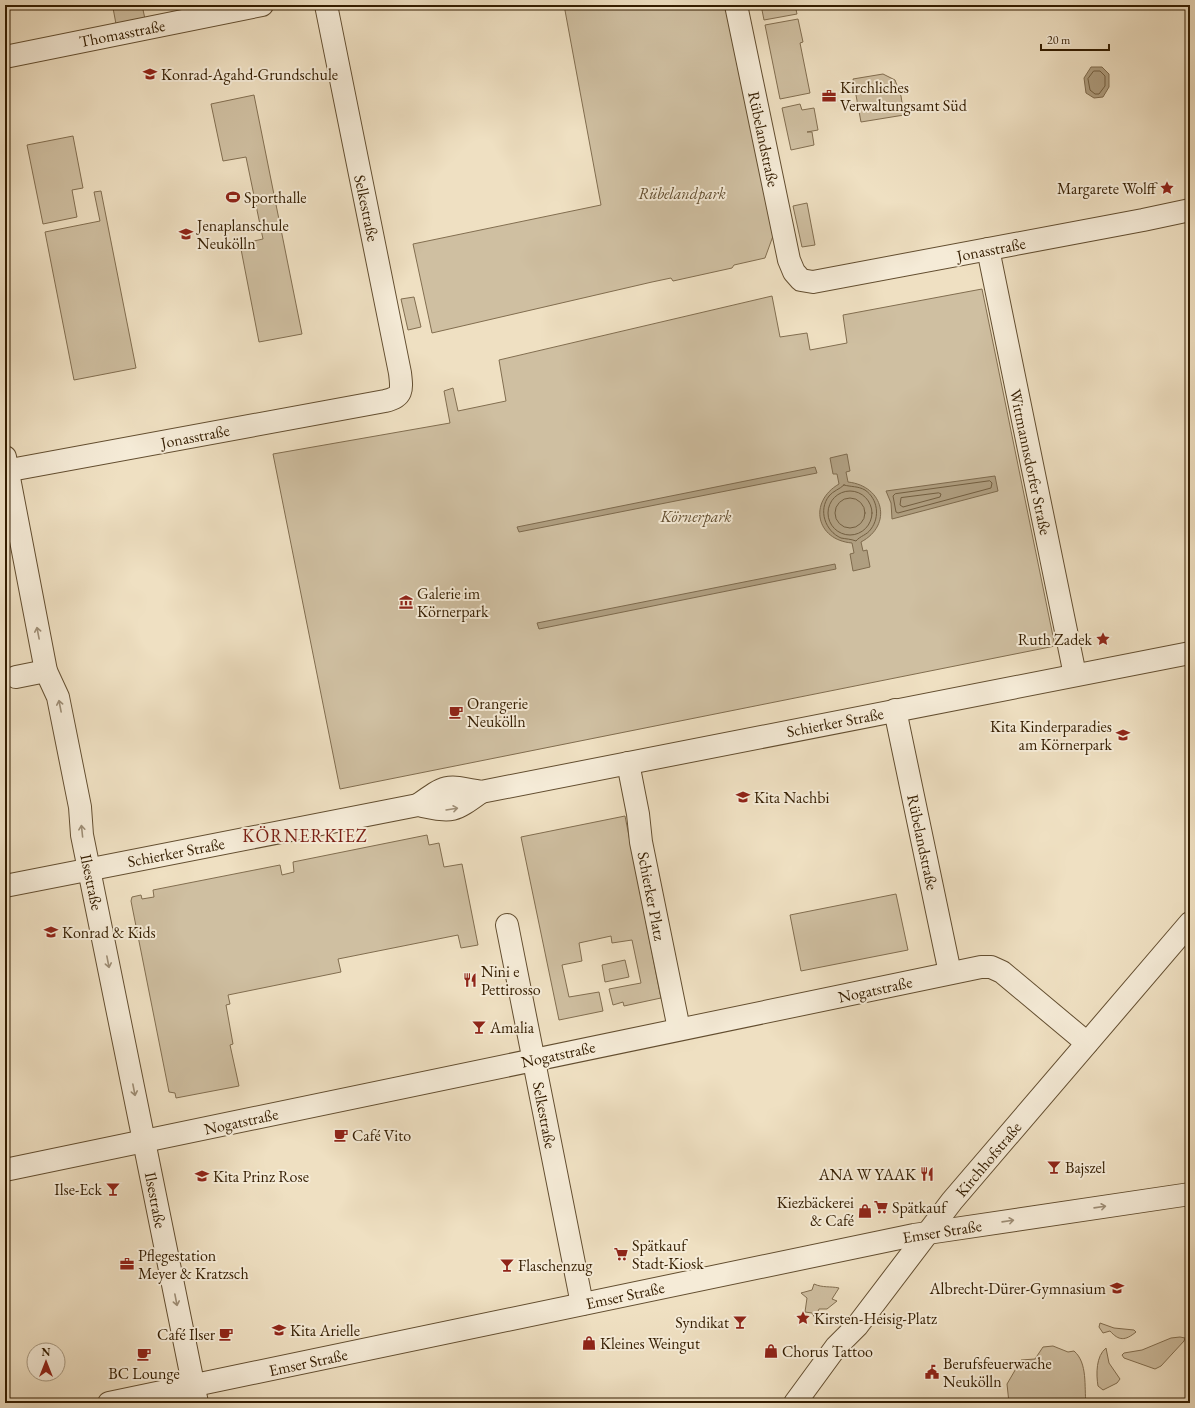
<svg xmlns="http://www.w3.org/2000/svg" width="1195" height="1408" font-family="'EB Garamond',serif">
  <rect width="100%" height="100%" fill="#efe0c2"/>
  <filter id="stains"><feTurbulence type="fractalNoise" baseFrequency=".005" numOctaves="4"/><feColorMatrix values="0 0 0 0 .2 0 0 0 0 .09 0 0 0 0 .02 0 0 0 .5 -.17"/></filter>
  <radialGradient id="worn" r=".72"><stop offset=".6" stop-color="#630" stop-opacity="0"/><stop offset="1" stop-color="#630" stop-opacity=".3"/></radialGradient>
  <g fill="#cfbfa1" stroke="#826e50">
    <polygon points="126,5 142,5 145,19 116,24 113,8"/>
    <polygon points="564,5 725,5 773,236 765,258 734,265 732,268 673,281 671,278 652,282 432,333 413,244 601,205"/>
    <polygon points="761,5 795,5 797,14 764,20"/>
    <polygon points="798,19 803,42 800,43 810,93 780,99 765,25"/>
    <polygon points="883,74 895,80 901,96 904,115 861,122 853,79"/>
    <polygon points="254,95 302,334 259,342 240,244 263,239 246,157 223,161 211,104"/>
    <polygon points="800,104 802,110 814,108 818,130 807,132 812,132 814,145 791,150 782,108"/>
    <polygon points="73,136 83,188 72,190 77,217 43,224 27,145"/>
    <polygon points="101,191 136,368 74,380 45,232 100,221 94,192"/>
    <polygon points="807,203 815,245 802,247 793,206"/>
    <polygon points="982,289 1055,646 340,789 273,454 450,423 444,391 453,388 458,411 506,401 499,360 772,296 780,337 807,333 810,350 847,343 843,315"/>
    <polygon points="414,297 421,327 408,330 401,299"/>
    <polygon points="625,816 661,998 624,1006 623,1002 613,1005 609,989 641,983 632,940 612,943 611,936 579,943 582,961 562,965 569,997 599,992 603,1011 559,1020 521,837"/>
    <polygon points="427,835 429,845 439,843 444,867 462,864 478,945 461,948 458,935 338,959 341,972 228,995 230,1004 226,1005 233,1044 230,1045 239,1086 176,1098 175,1093 169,1092 131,901 132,897 141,895 142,899 154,897 153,890 280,865 282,875 294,872 293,862"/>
    <polygon points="896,894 908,950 801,971 790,915"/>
    <polygon points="625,960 629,977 605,982 602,965"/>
    <path d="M814 1284C823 1288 830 1286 839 1288L832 1299 837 1301 827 1309H819L815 1318 812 1313 805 1312 807 1298 801 1293 812 1290Z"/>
    <path d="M1100 1323 1114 1328 1134 1330 1136 1332C1125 1341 1119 1341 1110 1331L1103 1333 1099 1327Z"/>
    <polygon points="1180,1337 1185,1338 1184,1341 1161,1366 1155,1369 1124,1358 1122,1355 1124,1353 1142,1350 1171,1338"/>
    <path d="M1053 1346 1068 1352 1074 1351C1088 1363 1084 1387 1086 1403H1009L1007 1384 1021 1360 1035 1359 1043 1347Z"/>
    <path d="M1106 1348 1109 1363 1120 1379 1117 1383 1103 1390 1098 1386C1096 1374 1096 1356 1106 1348Z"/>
  </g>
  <g fill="#af9e80" stroke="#7e6a4d">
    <polygon points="1091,67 1102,67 1109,74 1109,87 1103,97 1094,98 1086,93 1084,78"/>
    <path d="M847 454 850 471 846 472 848 482C884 486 893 525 861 542L863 551 867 550 870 567 853 571 850 554 854 553 852 543C816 540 808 502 839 484L837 474H833L830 458Z"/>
    <polygon points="815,467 817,473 519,532 517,527"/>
    <polygon points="995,476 998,491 892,519 891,503 886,491"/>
    <polygon points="835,564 836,569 539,629 537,623"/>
  </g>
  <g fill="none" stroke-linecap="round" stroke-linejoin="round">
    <g stroke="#725e40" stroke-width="1">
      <polygon points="1094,71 1100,71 1105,76 1105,86 1099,94 1095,94 1090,90 1088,79"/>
      <polygon points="990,481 992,483 991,488 898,513 896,512 893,496 895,494"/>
      <path d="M844 485C851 487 858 486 865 490 878 499 880 517 871 529 867 535 860 536 856 541 851 539 846 539 841 538 825 531 818 510 829 496 833 491 840 489 844 485Z"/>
      <circle cx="850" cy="513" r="22"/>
      <polygon points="939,493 941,494 940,497 903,507 900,505 901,498"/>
      <circle cx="850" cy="513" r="15"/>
    </g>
    <defs>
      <g id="street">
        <polyline points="736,5 789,260 794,272 801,280 813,282 1143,220 1190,210"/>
        <polyline points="5,57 262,5"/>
        <polyline points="988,249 1075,675"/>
        <polyline points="5,457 46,671 58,697 80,807 82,835 197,1403"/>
        <path d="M5 471 385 401C403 397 402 390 400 373L326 5"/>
        <polyline points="16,677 46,671"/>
        <polyline points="895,710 950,973"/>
        <polyline points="628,763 638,814 641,842 679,1029"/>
        <path d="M418 805C447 784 446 785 481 792L1190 653"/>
        <path d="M5 886 418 805C453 812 452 813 481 792"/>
        <polyline points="507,925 582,1304"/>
        <polyline points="5,1170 981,967 991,967 1002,972 1087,1043"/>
        <polyline points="109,1403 914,1235 1190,1194"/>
        <polyline points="795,1403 836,1347 857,1326 952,1201 1190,923"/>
      </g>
    </defs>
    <use href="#street" stroke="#634e30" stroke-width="24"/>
    <use href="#street" stroke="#f5ebd7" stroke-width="22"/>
  </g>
  <defs><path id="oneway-shaft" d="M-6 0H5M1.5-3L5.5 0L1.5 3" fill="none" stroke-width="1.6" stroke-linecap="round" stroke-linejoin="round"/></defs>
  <g stroke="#9e8e76">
    <use href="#oneway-shaft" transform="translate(38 633) rotate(-101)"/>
    <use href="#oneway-shaft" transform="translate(60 706) rotate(-101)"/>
    <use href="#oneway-shaft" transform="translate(452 809) rotate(-9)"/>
    <use href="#oneway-shaft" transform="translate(82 831) rotate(-96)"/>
    <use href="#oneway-shaft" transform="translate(108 962) rotate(79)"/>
    <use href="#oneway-shaft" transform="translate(134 1090) rotate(79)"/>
    <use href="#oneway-shaft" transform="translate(1100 1207) rotate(-8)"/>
    <use href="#oneway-shaft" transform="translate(1008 1221) rotate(-8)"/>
    <use href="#oneway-shaft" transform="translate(176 1300) rotate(79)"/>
  </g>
  <defs>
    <symbol id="school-bare" viewBox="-9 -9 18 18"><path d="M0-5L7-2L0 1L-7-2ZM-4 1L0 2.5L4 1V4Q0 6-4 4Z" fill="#8f2418" stroke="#f5ebd7" stroke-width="2.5" paint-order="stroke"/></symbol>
    <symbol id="office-bare" viewBox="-9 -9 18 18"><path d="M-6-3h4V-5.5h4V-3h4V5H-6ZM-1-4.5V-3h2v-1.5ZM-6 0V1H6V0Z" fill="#8f2418" stroke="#f5ebd7" stroke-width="2.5" paint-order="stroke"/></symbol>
    <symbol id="sight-bare" viewBox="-9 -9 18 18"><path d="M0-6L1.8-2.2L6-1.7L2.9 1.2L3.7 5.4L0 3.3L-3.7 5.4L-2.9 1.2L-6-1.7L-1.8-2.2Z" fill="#8f2418" stroke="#f5ebd7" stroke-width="2.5" paint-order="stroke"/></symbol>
    <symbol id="stadium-bare" viewBox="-9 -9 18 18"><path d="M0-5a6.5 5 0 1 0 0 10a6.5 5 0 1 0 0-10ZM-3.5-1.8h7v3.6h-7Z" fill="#8f2418" stroke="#f5ebd7" stroke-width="2.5" paint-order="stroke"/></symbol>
    <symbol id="museum-bare" viewBox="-9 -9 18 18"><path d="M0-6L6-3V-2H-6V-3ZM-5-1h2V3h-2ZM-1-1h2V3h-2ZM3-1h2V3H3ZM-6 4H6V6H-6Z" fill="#8f2418" stroke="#f5ebd7" stroke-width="2.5" paint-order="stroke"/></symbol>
    <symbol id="cafe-bare" viewBox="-9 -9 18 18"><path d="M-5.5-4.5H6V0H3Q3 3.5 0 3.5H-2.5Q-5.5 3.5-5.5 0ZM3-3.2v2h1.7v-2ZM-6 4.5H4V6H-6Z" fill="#8f2418" stroke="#f5ebd7" stroke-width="2.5" paint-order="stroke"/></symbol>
    <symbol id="restaurant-bare" viewBox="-9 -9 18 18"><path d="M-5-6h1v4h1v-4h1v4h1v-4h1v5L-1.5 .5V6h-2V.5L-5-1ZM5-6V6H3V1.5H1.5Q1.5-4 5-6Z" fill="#8f2418" stroke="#f5ebd7" stroke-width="2.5" paint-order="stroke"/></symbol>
    <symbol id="bar-bare" viewBox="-9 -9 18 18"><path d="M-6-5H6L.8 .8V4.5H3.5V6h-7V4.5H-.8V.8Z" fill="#8f2418" stroke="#f5ebd7" stroke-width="2.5" paint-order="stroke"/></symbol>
    <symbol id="supermarket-bare" viewBox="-9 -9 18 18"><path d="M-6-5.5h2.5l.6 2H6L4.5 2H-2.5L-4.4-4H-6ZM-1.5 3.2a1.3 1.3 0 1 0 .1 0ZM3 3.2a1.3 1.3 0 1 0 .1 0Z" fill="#8f2418" stroke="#f5ebd7" stroke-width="2.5" paint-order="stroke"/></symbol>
    <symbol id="shop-bare" viewBox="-9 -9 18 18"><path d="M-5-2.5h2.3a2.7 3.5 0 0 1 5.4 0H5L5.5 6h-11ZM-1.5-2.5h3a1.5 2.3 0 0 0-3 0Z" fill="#8f2418" stroke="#f5ebd7" stroke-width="2.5" paint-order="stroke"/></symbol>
    <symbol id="civic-bare" viewBox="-9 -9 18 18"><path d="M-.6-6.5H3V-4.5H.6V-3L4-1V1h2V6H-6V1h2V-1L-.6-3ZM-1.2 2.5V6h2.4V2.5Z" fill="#8f2418" stroke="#f5ebd7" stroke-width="2.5" paint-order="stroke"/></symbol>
  </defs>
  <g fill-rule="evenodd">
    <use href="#school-bare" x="140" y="64" width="20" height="20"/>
    <use href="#office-bare" x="819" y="86" width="20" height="20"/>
    <use href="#sight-bare" x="1157" y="178" width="20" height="20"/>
    <use href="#stadium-bare" x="223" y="187" width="20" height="20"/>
    <use href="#school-bare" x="176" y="224" width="20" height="20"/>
    <use href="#museum-bare" x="396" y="592" width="20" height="20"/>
    <use href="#sight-bare" x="1093" y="629" width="20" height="20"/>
    <use href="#cafe-bare" x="446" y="702" width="20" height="20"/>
    <use href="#school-bare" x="1113" y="725" width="20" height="20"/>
    <use href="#school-bare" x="733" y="787" width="20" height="20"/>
    <use href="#school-bare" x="41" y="922" width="20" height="20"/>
    <use href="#restaurant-bare" x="460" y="970" width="20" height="20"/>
    <use href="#bar-bare" x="469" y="1017" width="20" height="20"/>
    <use href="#cafe-bare" x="331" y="1125" width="20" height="20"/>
    <use href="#bar-bare" x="1044" y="1157" width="20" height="20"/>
    <use href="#restaurant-bare" x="917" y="1164" width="20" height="20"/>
    <use href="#school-bare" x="192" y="1166" width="20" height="20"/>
    <use href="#bar-bare" x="103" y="1179" width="20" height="20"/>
    <use href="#supermarket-bare" x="871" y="1197" width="20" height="20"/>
    <use href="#shop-bare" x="855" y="1201" width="20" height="20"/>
    <use href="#supermarket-bare" x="611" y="1244" width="20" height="20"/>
    <use href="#office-bare" x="117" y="1254" width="20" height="20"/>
    <use href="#bar-bare" x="497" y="1255" width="20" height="20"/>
    <use href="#school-bare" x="1107" y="1278" width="20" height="20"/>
    <use href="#sight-bare" x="793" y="1308" width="20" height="20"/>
    <use href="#bar-bare" x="730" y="1312" width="20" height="20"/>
    <use href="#school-bare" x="269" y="1320" width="20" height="20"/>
    <use href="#cafe-bare" x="216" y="1324" width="20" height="20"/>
    <use href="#shop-bare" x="579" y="1333" width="20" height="20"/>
    <use href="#shop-bare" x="761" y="1341" width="20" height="20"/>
    <use href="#cafe-bare" x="134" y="1344" width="20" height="20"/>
    <use href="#civic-bare" x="922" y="1362" width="20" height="20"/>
  </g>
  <g text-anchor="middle" stroke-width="4" stroke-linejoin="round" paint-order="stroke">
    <g font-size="16" fill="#341d00" stroke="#f5ebd7">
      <text transform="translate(122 33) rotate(-11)" y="6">Thomasstraße</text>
      <text transform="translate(764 139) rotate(78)" y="6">Rübelandstraße</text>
      <text transform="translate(367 208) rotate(78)" y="6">Selkestraße</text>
      <text transform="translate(991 249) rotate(-11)" y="6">Jonasstraße</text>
      <text transform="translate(195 436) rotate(-11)" y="6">Jonasstraße</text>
      <text transform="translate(1031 462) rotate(78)" y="6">Wittmannsdorfer Straße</text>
      <text transform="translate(835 722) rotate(-11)" y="6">Schierker Straße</text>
      <text transform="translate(923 842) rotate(78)" y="6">Rübelandstraße</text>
      <text transform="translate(176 852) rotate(-11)" y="6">Schierker Straße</text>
      <text transform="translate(92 882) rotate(78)" y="6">Ilsestraße</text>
      <text transform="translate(652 896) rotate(79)" y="6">Schierker Platz</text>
      <text transform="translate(875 989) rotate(-12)" y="6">Nogatstraße</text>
      <text transform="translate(558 1054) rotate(-12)" y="6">Nogatstraße</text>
      <text transform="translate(545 1115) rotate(79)" y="6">Selkestraße</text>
      <text transform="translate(241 1121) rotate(-12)" y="6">Nogatstraße</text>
      <text transform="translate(988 1159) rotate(-50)" y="6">Kirchhofstraße</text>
      <text transform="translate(156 1200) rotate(79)" y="6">Ilsestraße</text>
      <text transform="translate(942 1231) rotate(-9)" y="6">Emser Straße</text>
      <text transform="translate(625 1295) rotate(-12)" y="6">Emser Straße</text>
      <text transform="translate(308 1362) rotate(-12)" y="6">Emser Straße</text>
    </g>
    <g font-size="16" fill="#341d00" stroke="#f5ebd7" text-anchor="start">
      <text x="161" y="80">Konrad-Agahd-Grundschule</text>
      <text x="840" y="93">Kirchliches<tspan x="840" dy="18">Verwaltungsamt Süd</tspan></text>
      <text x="1156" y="194" text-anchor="end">Margarete Wolff</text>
      <text x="244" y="203">Sporthalle</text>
      <text x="197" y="231">Jenaplanschule<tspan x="197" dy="18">Neukölln</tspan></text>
      <text x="417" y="599">Galerie im<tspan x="417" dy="18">Körnerpark</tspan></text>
      <text x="1092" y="645" text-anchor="end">Ruth Zadek</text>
      <text x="467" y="709">Orangerie<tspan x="467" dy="18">Neukölln</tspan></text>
      <text x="1112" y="732" text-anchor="end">Kita Kinderparadies<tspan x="1112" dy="18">am Körnerpark</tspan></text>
      <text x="754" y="803">Kita Nachbi</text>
      <text x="62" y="938">Konrad &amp; Kids</text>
      <text x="481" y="977">Nini e<tspan x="481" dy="18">Pettirosso</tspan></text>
      <text x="490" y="1033">Amalia</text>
      <text x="352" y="1141">Café Vito</text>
      <text x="1065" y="1173">Bajszel</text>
      <text x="916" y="1180" text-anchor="end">ANA W YAAK</text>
      <text x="213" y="1182">Kita Prinz Rose</text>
      <text x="102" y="1195" text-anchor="end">Ilse-Eck</text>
      <text x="854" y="1208" text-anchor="end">Kiezbäckerei<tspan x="854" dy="18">&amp; Café</tspan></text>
      <text x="892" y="1213">Spätkauf</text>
      <text x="632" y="1251">Spätkauf<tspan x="632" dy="18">Stadt-Kiosk</tspan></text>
      <text x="138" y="1261">Pflegestation<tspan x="138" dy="18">Meyer &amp; Kratzsch</tspan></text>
      <text x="518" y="1271">Flaschenzug</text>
      <text x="1106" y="1294" text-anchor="end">Albrecht-Dürer-Gymnasium</text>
      <text x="814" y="1324">Kirsten-Heisig-Platz</text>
      <text x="729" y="1328" text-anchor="end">Syndikat</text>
      <text x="290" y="1336">Kita Arielle</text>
      <text x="215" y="1340" text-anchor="end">Café Ilser</text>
      <text x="600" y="1349">Kleines Weingut</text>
      <text x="782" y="1357">Chorus Tattoo</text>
      <text x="943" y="1369">Berufsfeuerwache<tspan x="943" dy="18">Neukölln</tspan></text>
      <text x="144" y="1379" text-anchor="middle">BC Lounge</text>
    </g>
    <g font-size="16" font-style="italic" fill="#624e30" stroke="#f5ebd7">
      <text x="682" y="199">Rübelandpark</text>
      <text x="696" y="522">Körnerpark</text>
    </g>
    <g font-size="18" letter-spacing="1" fill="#7a1f14" stroke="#f5ebd7">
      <text x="305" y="842">KÖRNERKIEZ</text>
    </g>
  </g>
  <rect width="1195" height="1408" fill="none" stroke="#efe0c2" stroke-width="20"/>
  <rect x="6" y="6" width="1183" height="1396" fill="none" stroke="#341d00" stroke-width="2"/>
  <rect x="10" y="10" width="1175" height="1388" fill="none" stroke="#341d00"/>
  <g transform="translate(46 1362)"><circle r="19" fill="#f5ebd7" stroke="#a89981"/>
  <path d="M0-3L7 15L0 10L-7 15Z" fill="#8f2418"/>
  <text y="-6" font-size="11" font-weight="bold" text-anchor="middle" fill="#341d00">N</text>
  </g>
  <path d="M1041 44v6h68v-6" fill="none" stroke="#341d00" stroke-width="2"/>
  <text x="1047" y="44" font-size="12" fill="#341d00" stroke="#f5ebd7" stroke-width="3" paint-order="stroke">20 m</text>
  <rect width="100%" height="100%" filter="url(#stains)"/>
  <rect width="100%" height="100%" fill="url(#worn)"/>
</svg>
